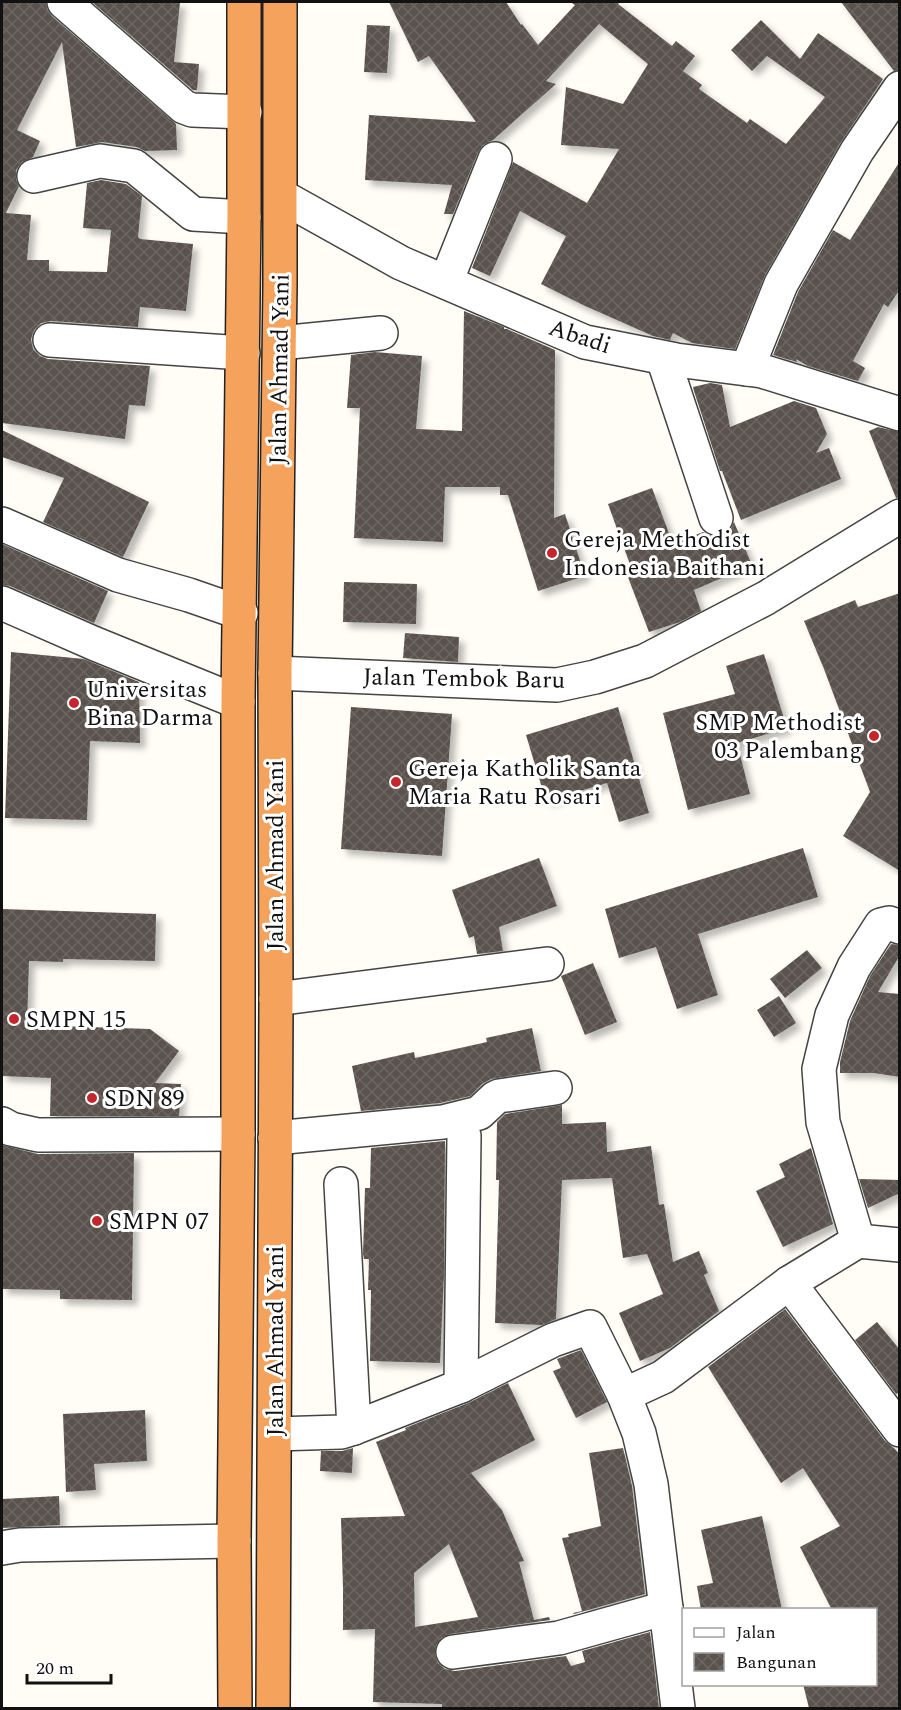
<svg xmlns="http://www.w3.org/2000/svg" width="901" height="1710" font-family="Spectral,serif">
  <defs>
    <pattern id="building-cross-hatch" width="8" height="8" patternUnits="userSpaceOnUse" patternTransform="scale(1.5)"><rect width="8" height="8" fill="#5a524d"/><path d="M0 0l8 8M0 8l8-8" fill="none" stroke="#6d6662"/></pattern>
    <filter id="shadow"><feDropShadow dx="5.5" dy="5.5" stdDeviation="3" flood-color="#0004"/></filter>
  </defs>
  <rect width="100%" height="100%" fill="#fffdf5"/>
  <g fill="url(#building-cross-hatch)" fill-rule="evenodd" filter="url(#shadow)">
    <polygon points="2,2 46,2 47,9 52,16 176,124 177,150 145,151 137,147 102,142 76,147 62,42 17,130 40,141 33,157 22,162 16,170 16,180 19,186 6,213 31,215 27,260 49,260 49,271 107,272 111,230 83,228 87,183 101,180 126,184 142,196 138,237 140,239 193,244 186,311 140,307 138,327 51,321 41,323 34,330 31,339 33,349 40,356 48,359 150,366 145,406 129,405 125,439 2,423"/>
    <polygon points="92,2 180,2 174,62 199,64 197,90 193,90"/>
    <polygon points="389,2 506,2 521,25 522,24 538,45 575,5 570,2 620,2 618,4 672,46 676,41 695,56 683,71 702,85 699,89 747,123 750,119 786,144 825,97 767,56 752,71 731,50 761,20 800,59 818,33 883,79 841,142 765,275 735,349 692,343 673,333 670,340 653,336 583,305 541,284 566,236 520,211 490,276 472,268 513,162 587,203 619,149 561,145 566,87 623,104 648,64 599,24 546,81 556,84 493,140 483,145 478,152 453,214 444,214 452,185 365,180 369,115 476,122 429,56 418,62"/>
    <polygon points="841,2 900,2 900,70 894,71"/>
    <polygon points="367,25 390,26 387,73 364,72"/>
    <polygon points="900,161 900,289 888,307 884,304 853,361 865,368 858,381 808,366 796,359 797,362 773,355 798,292 833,230 850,240"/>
    <polygon points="464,311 504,327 504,329 507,329 555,350 554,518 565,514 585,576 538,591 508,495 500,495 500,487 445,487 443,542 354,538 360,408 347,408 351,355 375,352 422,356 416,429 462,431"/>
    <polygon points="710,383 722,385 730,427 794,401 816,408 827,434 816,453 829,448 841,479 741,520 722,471 720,471 694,391 693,387"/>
    <polygon points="878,427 900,432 900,497 896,498 869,431"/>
    <polygon points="2,430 149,502 123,557 43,522 64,478 2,457"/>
    <polygon points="652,488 673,544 703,532 712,536 722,536 730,530 734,522 752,565 694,590 701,611 680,622 649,632 626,572 632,570 608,504"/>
    <polygon points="2,544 108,591 94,623 10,586 2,585"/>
    <polygon points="344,582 417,584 416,624 343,622"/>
    <polygon points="900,593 900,871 843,836 870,792 824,669 804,621 855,600 858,607"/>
    <polygon points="405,633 459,637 458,662 403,658"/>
    <polygon points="11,652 84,659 139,682 140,743 90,741 87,820 5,818"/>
    <polygon points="764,654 787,728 737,743 750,794 688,810 663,713 735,694 726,666"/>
    <polygon points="351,707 452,714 442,856 341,849"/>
    <polygon points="618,707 649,813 619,822 607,783 546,801 526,735"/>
    <polygon points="803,848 818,897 698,934 718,995 677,1009 656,947 619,958 605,909"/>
    <polygon points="539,858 557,906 499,927 503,951 477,954 474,936 469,938 452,890"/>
    <polygon points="2,909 156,914 155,961 63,959 63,962 29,961 27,1025 150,1029 179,1051 155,1083 181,1084 179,1116 50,1116 51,1078 2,1076"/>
    <polygon points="891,944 900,945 900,955 878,992 900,994 900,1077 874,1073 840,1073 840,1062 850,1021 870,976"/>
    <polygon points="807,950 822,968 785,998 770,979"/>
    <polygon points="593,963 617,1022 585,1035 561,976"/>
    <polygon points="779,996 796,1023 774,1037 757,1010"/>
    <polygon points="532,1028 541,1071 491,1079 482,1084 470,1096 440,1103 361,1111 352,1066 414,1052 415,1058 487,1042 486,1038"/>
    <polygon points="562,1105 562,1124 606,1122 607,1152 651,1146 659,1205 664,1204 673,1262 699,1251 708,1273 704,1275 719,1311 670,1348 640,1361 619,1313 663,1294 647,1254 623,1258 612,1178 562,1180 556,1319 542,1325 495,1323 499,1180 496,1180 497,1122 505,1114"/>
    <polygon points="445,1141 444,1273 440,1363 370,1361 371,1290 368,1290 369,1259 364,1259 363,1254 365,1188 370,1188 371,1148"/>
    <polygon points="2,1145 38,1154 134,1153 132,1300 60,1299 60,1290 2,1289"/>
    <polygon points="811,1148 833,1224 783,1247 756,1191 785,1177 779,1164"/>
    <polygon points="859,1179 900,1180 900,1193 868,1208"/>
    <polygon points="785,1309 885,1441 894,1448 900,1455 900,1708 809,1708 803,1684 876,1684 876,1610 832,1610 800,1547 840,1526 803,1468 781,1483 708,1367"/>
    <polygon points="877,1322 900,1350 900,1392 896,1394 855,1340"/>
    <polygon points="581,1350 607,1402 576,1418 553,1371 561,1368 557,1359"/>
    <path d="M508 1383 535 1440 471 1473 502 1510 524 1561 519 1562 534 1620 549 1617 550 1620 450 1634 441 1638 436 1645 435 1655 438 1663 445 1669 455 1671 566 1656 571 1666 585 1662 582 1651 650 1632 659 1708H442V1704L373 1702 375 1629 343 1630V1588L341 1518 405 1516 376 1442 406 1430 405 1428 468 1403ZM449 1544 478 1617 415 1627 414 1573Z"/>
    <polygon points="145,1410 147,1461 94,1464 96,1490 66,1492 63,1414"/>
    <polygon points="353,1448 352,1473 320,1471 321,1451 342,1451"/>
    <polygon points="623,1448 632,1486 645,1594 574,1614 573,1613 582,1611 562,1538 569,1537 568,1534 601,1526 589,1453"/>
    <polygon points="59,1496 60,1525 2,1528 2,1499"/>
    <polygon points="762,1516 782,1610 701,1610 697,1586 713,1583 701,1530"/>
  </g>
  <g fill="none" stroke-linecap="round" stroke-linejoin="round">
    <defs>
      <g id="minor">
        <polyline points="64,2 184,107 192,110 245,112"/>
        <polyline points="34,176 100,161 134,166 193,214 244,217"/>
        <polyline points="281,196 401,263 585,342 676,360 762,371 900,414"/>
        <polyline points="446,282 495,159"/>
        <polyline points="50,340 243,353"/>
        <polyline points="280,343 381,333"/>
        <polyline points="663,358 716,518"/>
        <polyline points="747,369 781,284 857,151 900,88"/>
        <polyline points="2,524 118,575 189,595 241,613"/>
        <polyline points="2,603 93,643 238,702"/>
        <polyline points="275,673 557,685 595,677 645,661 766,598 900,516"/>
        <polyline points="276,999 547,964"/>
        <polyline points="2,1124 11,1129 38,1135 238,1134"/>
        <polyline points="275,1138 443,1122 479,1113 495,1098 499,1096 555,1088"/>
        <polyline points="341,1184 354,1428"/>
        <polyline points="858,1241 823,1122 819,1069 832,1015 854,967 881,925 889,923 900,927"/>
        <polyline points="789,1283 900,1430"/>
        <polyline points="461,1386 464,1136"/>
        <polyline points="624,1395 663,1377 789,1283 858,1241 900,1245"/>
        <polyline points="275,1434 341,1432 354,1428 461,1386 553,1340 590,1327 624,1395 639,1433 651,1484 678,1708"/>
        <polyline points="2,1548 20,1545 234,1541"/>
        <polyline points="453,1652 559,1638 666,1608"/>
      </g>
      <g id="highway">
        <polyline points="235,1708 234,1541 238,1134 238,702 244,217 244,2"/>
        <polyline points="273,1708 276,999 275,673 280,285 280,2"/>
      </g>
    </defs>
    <use href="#minor" stroke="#444" stroke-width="36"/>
    <use href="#highway" stroke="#222" stroke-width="36"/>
    <use href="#minor" stroke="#fff" stroke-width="33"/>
    <use href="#highway" stroke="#f5a25d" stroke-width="33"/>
  </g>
  <g fill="#c4262e" stroke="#fff" stroke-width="2">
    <circle cx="552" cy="553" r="6"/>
    <circle cx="74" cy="703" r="6"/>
    <circle cx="874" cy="736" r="6"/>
    <circle cx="396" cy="782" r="6"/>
    <circle cx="14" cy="1019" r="6"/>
    <circle cx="92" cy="1098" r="6"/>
    <circle cx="97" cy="1221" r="6"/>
  </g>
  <g text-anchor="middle" stroke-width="6" stroke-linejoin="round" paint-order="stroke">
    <g font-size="24" fill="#111" stroke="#fff">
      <text transform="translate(580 336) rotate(18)" y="8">Abadi</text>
      <text transform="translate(279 369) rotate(-89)" y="8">Jalan Ahmad Yani</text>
      <text transform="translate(464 678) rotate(1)" y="8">Jalan Tembok Baru</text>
      <text transform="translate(275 855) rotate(-90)" y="8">Jalan Ahmad Yani</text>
      <text transform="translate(275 1341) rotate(-90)" y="8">Jalan Ahmad Yani</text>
    </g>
    <g font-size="24" fill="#111" stroke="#fff" text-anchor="start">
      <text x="564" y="547">Gereja Methodist<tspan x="564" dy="28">Indonesia Baithani</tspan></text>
      <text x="86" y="697">Universitas<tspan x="86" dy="28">Bina Darma</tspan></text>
      <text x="862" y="730" text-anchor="end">SMP Methodist<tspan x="862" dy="28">03 Palembang</tspan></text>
      <text x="408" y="776">Gereja Katholik Santa<tspan x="408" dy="28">Maria Ratu Rosari</tspan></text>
      <text x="26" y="1027">SMPN 15</text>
      <text x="104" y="1106">SDN 89</text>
      <text x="109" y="1229">SMPN 07</text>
    </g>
  </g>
  <rect width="901" height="1710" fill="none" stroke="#111111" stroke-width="6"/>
  <rect x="682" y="1608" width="195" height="78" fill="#ffffff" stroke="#a0a0a0" stroke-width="1.5"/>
  <rect x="694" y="1628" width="30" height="9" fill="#ffffff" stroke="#a0a0a0" stroke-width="1.5"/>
  <text x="736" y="1638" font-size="18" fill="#111111">Jalan</text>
  <rect x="694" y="1653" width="30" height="18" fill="url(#building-cross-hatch)" stroke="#a0a0a0" stroke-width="1.5"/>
  <text x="736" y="1668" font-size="18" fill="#111111">Bangunan</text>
  <path d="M27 1674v9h84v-9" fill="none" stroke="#111111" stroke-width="3"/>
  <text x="36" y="1674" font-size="18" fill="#111111" stroke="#ffffff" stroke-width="4.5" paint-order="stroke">20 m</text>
</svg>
